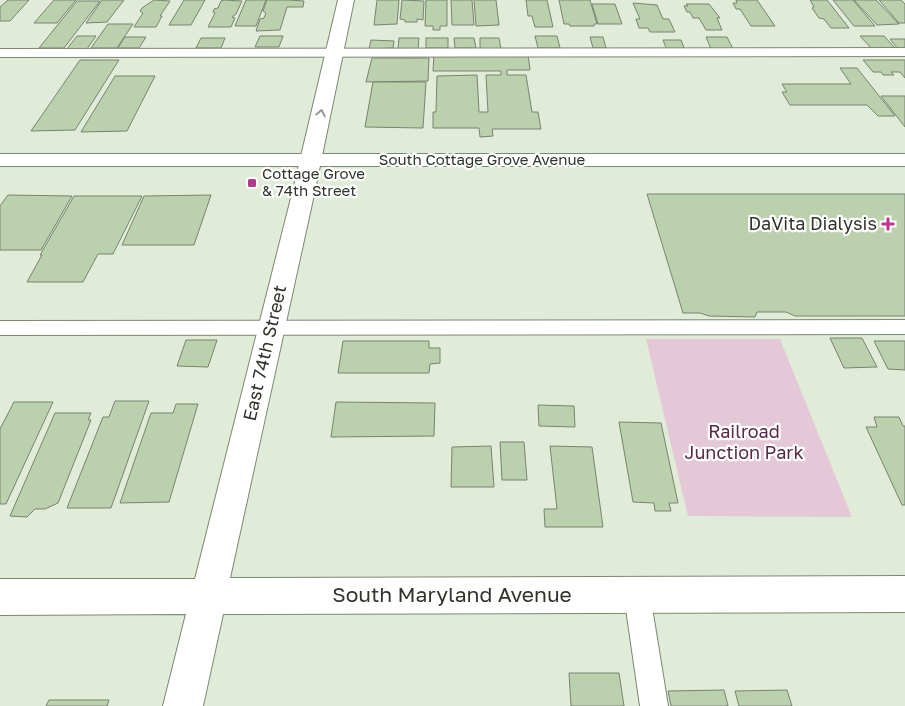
<svg xmlns="http://www.w3.org/2000/svg" width="905" height="706" font-family="'Golos Text',sans-serif">
  <rect width="100%" height="100%" fill="#e0ecd8"/>
  <polygon fill="#e4c8d7" points="646,339 780,339 852,517 688,516"/>
  <g fill="#bbd0ad" stroke="#788370">
    <polygon points="8,0 29,0 10,21 0,21 0,7"/>
    <polygon points="54,0 76,0 57,23 34,23"/>
    <polygon points="102,0 124,0 107,22 86,23"/>
    <polygon points="154,0 170,1 160,16 162,16 156,27 134,27 143,13 140,11 142,8"/>
    <polygon points="184,0 205,0 191,25 169,25"/>
    <polygon points="224,0 242,1 236,14 232,17 235,18 231,27 208,27 215,13 213,12 214,9 218,8 221,1"/>
    <polygon points="246,0 266,0 256,26 235,26"/>
    <polygon points="267,0 289,0 304,1 303,7 287,7 280,30 256,31 260,19 264,18 266,13 263,11"/>
    <polygon points="377,0 399,0 397,24 374,25"/>
    <polygon points="402,0 424,1 423,20 417,19 417,22 405,22 405,20 400,19"/>
    <polygon points="426,0 447,0 447,26 440,26 440,30 433,30 433,26 425,26"/>
    <polygon points="451,0 472,0 474,25 452,25"/>
    <polygon points="474,0 496,0 499,25 476,26"/>
    <polygon points="526,0 547,0 553,27 535,27 532,16 528,16"/>
    <polygon points="559,0 590,0 597,24 594,24 594,26 570,26 569,24 564,24"/>
    <polygon points="736,0 757,0 775,26 751,26 740,9 736,9 733,3 737,3"/>
    <polygon points="810,0 827,0 849,28 831,28 824,19 819,18 812,8 814,7"/>
    <polygon points="833,0 853,0 875,26 854,26"/>
    <polygon points="854,0 876,0 899,24 877,25"/>
    <polygon points="879,0 901,0 905,4 905,23 899,23"/>
    <polygon points="77,1 100,1 64,48 39,48"/>
    <polygon points="633,3 657,5 663,19 669,19 675,32 650,32 648,28 639,28 636,19 640,19"/>
    <polygon points="592,4 615,4 622,24 598,24"/>
    <polygon points="686,4 709,4 720,18 717,18 722,30 706,30 699,18 693,18 690,12 687,12 684,6 688,6"/>
    <polygon points="108,24 133,24 117,48 91,48"/>
    <polygon points="77,36 96,36 87,49 67,49"/>
    <polygon points="260,36 283,36 279,47 255,47"/>
    <polygon points="535,36 557,36 560,48 538,48"/>
    <polygon points="860,36 884,36 895,48 871,48"/>
    <polygon points="125,37 146,37 139,48 118,48"/>
    <polygon points="590,37 603,37 606,48 593,48"/>
    <polygon points="706,37 727,37 733,49 711,49"/>
    <polygon points="201,38 225,38 221,48 196,48"/>
    <polygon points="399,38 419,38 418,49 398,49"/>
    <rect x="426" y="38" width="22" height="10"/>
    <polygon points="454,38 474,38 476,48 455,48"/>
    <polygon points="480,38 499,38 501,49 480,49"/>
    <polygon points="890,39 905,39 905,49 898,49"/>
    <polygon points="371,40 394,41 393,48 369,49"/>
    <polygon points="663,40 681,40 685,50 667,50"/>
    <polygon points="434,54 528,54 530,70 507,70 507,75 526,75 532,112 538,112 541,129 492,129 493,136 480,137 479,128 433,128 433,112 436,112 437,76 477,75 479,112 488,112 486,75 501,75 501,71 433,71"/>
    <polygon points="372,58 429,58 428,81 366,82"/>
    <polygon points="80,60 119,60 75,130 31,131"/>
    <polygon points="863,60 905,60 905,78 900,72 891,72 894,75 883,75 881,72 873,72"/>
    <polygon points="840,68 857,68 895,116 878,116 867,105 790,105 782,92 787,92 782,84 851,84"/>
    <polygon points="115,76 155,76 127,131 81,132"/>
    <polygon points="373,82 426,82 423,128 365,127"/>
    <polygon points="881,96 905,96 905,127"/>
    <polygon points="647,194 905,194 905,316 795,316 786,312 757,312 755,317 709,316 700,313 683,313"/>
    <polygon points="8,195 72,196 41,250 0,250 0,206"/>
    <polygon points="211,195 194,245 122,245 144,196"/>
    <polygon points="74,196 142,196 113,254 98,254 83,282 27,282 42,255 40,255"/>
    <polygon points="830,338 862,338 877,367 844,368"/>
    <polygon points="186,340 217,340 208,367 177,366"/>
    <polygon points="343,341 429,341 429,348 440,348 440,363 430,364 429,373 338,373"/>
    <polygon points="874,341 905,341 905,370 888,369"/>
    <polygon points="115,401 149,401 111,508 67,508 103,417 109,417"/>
    <polygon points="14,402 53,402 6,504 0,504 0,429"/>
    <polygon points="336,402 435,403 434,436 331,437"/>
    <polygon points="176,404 198,404 169,502 120,503 151,413 173,413"/>
    <polygon points="538,405 574,406 575,427 539,426"/>
    <polygon points="55,413 91,413 88,420 91,420 58,503 45,509 35,509 27,517 10,516"/>
    <polygon points="874,417 899,417 903,426 905,426 905,505 902,505 866,427 877,427"/>
    <polygon points="619,422 661,423 678,503 669,503 671,511 655,511 654,503 633,502"/>
    <polygon points="500,442 524,442 527,480 502,480"/>
    <polygon points="491,446 494,487 451,487 452,447"/>
    <polygon points="550,446 592,447 603,527 545,527 544,509 557,509"/>
    <polygon points="569,673 619,673 624,706 571,706"/>
    <polygon points="724,690 728,706 671,706 668,691"/>
    <polygon points="787,690 792,706 739,706 735,691"/>
    <polygon points="49,700 109,700 107,706 46,706"/>
  </g>
  <g fill="none" stroke-linecap="round" stroke-linejoin="round">
    <defs>
      <g id="lane">
        <polygon points="905,48 905,56 0,57 0,49"/>
        <polygon points="905,320 905,334 0,335 0,321"/>
        <polygon points="637,582 646,586 650,595 668,706 640,706 624,595 628,586"/>
      </g>
      <polygon id="street" points="338,0 354,0 315,190 230,578 905,576 905,612 223,614 203,706 163,706 186,614 0,615 0,579 195,579 293,190"/>
      <rect id="secondary" x="0" y="154" width="905" height="12"/>
    </defs>
    <use href="#lane" stroke="#7c8774" stroke-width="2"/>
    <use href="#street" stroke="#7c8774" stroke-width="2"/>
    <use href="#secondary" stroke="#7c8774" stroke-width="2"/>
    <use href="#lane" fill="#fff" fill-rule="evenodd"/>
    <use href="#street" fill="#fff" fill-rule="evenodd"/>
    <use href="#secondary" fill="#fff" fill-rule="evenodd"/>
  </g>
  <defs><path id="oneway-chevron" d="M-2-3.5L2.5 0L-2 3.5" fill="none" stroke-width="1.6" stroke-linecap="round" stroke-linejoin="round" transform="scale(1.25)"/></defs>
  <use stroke="#979a96" href="#oneway-chevron" transform="translate(321 113) rotate(-78)"/>
  <g fill="#b5398b" stroke="#fff" stroke-width="2">
    <rect x="247" y="178" width="10" height="10" rx="2.5"/>
    <path d="M885.5 216.5h5v5h5v5h-5v5h-5v-5h-5v-5h5z"/>
  </g>
  <g text-anchor="middle" stroke-width="4.5" stroke-linejoin="round" paint-order="stroke">
    <g font-size="15" fill="#2f342c" stroke="#fff">
      <text x="482" y="165">South Cottage Grove Avenue</text>
    </g>
    <g font-size="15" fill="#2f342c" stroke="#fff" text-anchor="start">
      <text x="262" y="179">Cottage Grove<tspan x="262" dy="17">&amp; 74th Street</tspan></text>
    </g>
    <g font-size="18" fill="#2f342c" stroke="#fff" text-anchor="end">
      <text x="877" y="230">DaVita Dialysis</text>
    </g>
    <g font-size="18" fill="#2f342c" stroke="#fff">
      <text transform="translate(265 353) rotate(-77)" y="6">East 74th Street</text>
    </g>
    <g font-size="18" fill="#592847" stroke="#fff">
      <text x="744" y="438">Railroad<tspan x="744" dy="21">Junction Park</tspan></text>
    </g>
    <g font-size="21" fill="#2f342c" stroke="#fff">
      <text x="452" y="602">South Maryland Avenue</text>
    </g>
  </g>
</svg>
